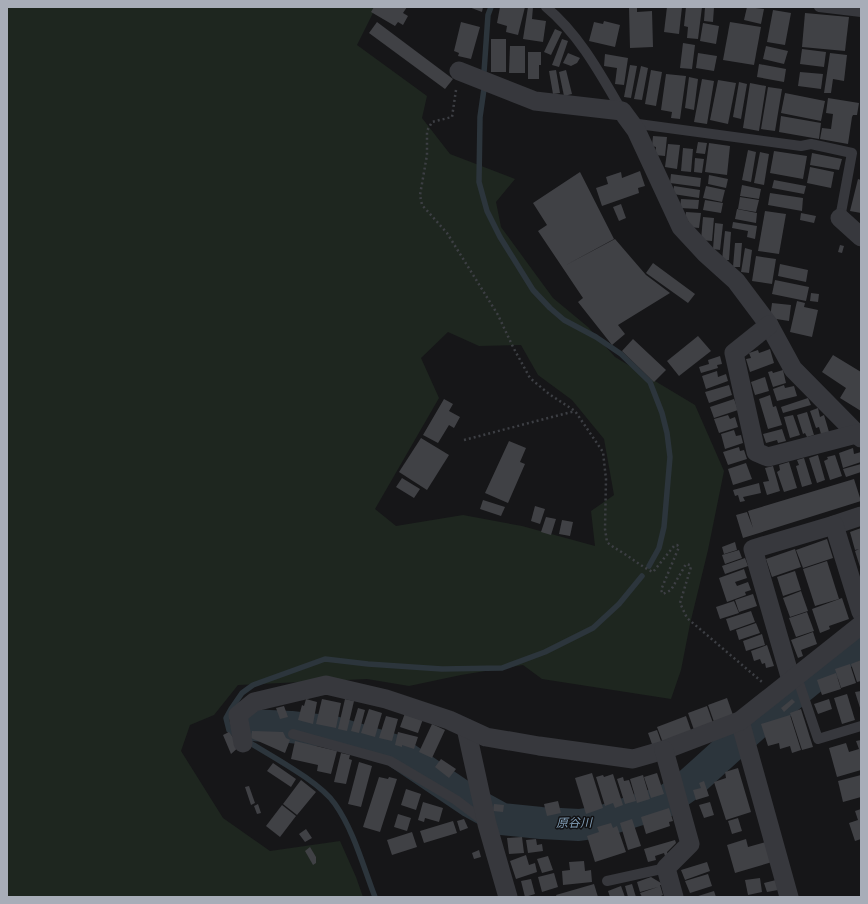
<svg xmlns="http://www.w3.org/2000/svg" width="868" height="904" font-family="Overpass,'Noto Sans JP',sans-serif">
  <rect width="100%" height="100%" fill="#161618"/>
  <path fill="#1e261f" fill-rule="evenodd" d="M7 7H376L357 45 427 96 422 118 450 154 515 179 496 202 501 227 553 298 588 327 615 357 695 405 724 471 708 550 690 624 681 670 671 699 542 679 523 665 461 675 409 686 367 679 238 685 214 715 190 725 181 751 223 818 270 851 340 841 356 877 363 897H7ZM448 332 479 346 521 345 538 375 572 400 604 439 614 495 591 511 595 546 522 526 463 515 396 526 375 509 439 398 421 358Z"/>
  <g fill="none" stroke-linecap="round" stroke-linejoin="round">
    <g stroke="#2c353c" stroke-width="5.5">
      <polyline points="484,72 488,15 491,7"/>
      <polyline points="484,89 480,117 479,182 487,211 500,237 533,290 550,308 564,320 596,337 621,354 650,382 662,413 667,433 670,457 664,527 659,548 649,566"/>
      <polyline points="236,735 229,730 226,718 231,709 242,693 253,685 325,659 368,664 442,669 502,668 545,652 593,628 619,604 642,576"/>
      <path d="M247 741C272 757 319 781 335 804 354 831 363 866 375 897"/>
    </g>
    <polyline stroke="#2c353c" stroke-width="32" points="250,725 291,727 334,732 394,750 471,802 502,819 541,823 579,825 600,822 666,801 686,787 758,722 849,648 861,643"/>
  </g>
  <g fill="#404145">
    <polygon points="374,7 407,7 403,13 408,16 403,25 398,22 395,26 371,12"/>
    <polygon points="469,7 483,7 482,12"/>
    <polygon points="500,7 525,7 518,35 506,32 507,26 497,23"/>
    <polygon points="528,7 533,7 532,19 546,21 543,42 523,39"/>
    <polygon points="629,7 637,7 637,12 652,11 653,47 630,48"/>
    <polygon points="667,7 682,7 679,34 664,32"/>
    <polygon points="686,7 702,7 698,39 687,38 688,27 684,26"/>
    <polygon points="705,7 714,7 713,22 704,21"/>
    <polygon points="747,7 764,9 761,24 744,20"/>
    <polygon points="773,10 791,13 785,45 767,42"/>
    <polygon points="805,13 849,17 845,51 802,47"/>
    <polygon points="604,21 620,25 615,47 589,41 594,22 603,24"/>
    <polygon points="377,22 453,79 445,89 369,33"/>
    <polygon points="461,22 480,27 471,59 458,56 459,53 454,51"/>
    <polygon points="730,22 761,27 754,65 723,60"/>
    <polygon points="703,23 719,26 716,44 700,41"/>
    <polygon points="555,29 562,32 551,55 544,52"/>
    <rect x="491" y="39" width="15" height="33"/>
    <polygon points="562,39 568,41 559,67 552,65"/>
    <polygon points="683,43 695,45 692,69 680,68"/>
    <polygon points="510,46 525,46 525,73 509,73"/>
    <polygon points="766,46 788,51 784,64 763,59"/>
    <polygon points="802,49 826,52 824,67 800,64"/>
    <polygon points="528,52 541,52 541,65 539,65 539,79 528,79"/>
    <polygon points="568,53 580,58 577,63 571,66 563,63"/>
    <polygon points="698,53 717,56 714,71 696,68"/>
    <polygon points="830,53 847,55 844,81 833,79 831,93 824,93"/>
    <polygon points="605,54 628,58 624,85 615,84 617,68 604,66"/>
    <polygon points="759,64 786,69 784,82 757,77"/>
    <polygon points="630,65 637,66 631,98 624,97"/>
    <polygon points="641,66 648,68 642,100 634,99"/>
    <polygon points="556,70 560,93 553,94 549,71"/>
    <polygon points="566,70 572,94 564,96 559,72"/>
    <polygon points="651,70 662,72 656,106 645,104"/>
    <polygon points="800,72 823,74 821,89 798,86"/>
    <polygon points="666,74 686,76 680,119 671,118 672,112 661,110"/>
    <polygon points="689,77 698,79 694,110 685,108"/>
    <polygon points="702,79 714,81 707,124 694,122"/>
    <polygon points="718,80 736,83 728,124 710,120"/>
    <polygon points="739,82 747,84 741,119 733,117"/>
    <polygon points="750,83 766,86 759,131 743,128"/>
    <polygon points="768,87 782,89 775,131 761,129"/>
    <polygon points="785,93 825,101 821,121 781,113"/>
    <polygon points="828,98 859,103 857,115 853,115 852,117 848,144 820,139 822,128 831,129 833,114 826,113"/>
    <polygon points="781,116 821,123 819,139 779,132"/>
    <polygon points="653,136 667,137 665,156 655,155 656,147 652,146"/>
    <polygon points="698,142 707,143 705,154 696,153"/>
    <polygon points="709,143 730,146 727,175 705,172"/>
    <polygon points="668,144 680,145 677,169 665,167"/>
    <polygon points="683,148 693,149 691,172 681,171"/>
    <polygon points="748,150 756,152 751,182 742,180"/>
    <polygon points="774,151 807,156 803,179 770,173"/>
    <polygon points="760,152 769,154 764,185 754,183"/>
    <polygon points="812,153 842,159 839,170 810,165"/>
    <polygon points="695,158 704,159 702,173 694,172"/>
    <polygon points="810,167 834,172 831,188 807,183"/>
    <polygon points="640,171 645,186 638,188 639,193 602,206 596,188 608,184 606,177 621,172 622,178"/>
    <polygon points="580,172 614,239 566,265 615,239 646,275 670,293 618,325 625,334 612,345 578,302 583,298 538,231 547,225 533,203"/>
    <polygon points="671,174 701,178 700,187 670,183"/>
    <polygon points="709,175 728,179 726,188 708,184"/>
    <polygon points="858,179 861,180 861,213 850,211"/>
    <polygon points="774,180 806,186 804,194 772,188"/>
    <polygon points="742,185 761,189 759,199 740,196"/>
    <polygon points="674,186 700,190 699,198 673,194"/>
    <polygon points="706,186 725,190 722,202 703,198"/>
    <polygon points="770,193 803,198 802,211 768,205"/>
    <polygon points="740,197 759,200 756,212 738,209"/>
    <polygon points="681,199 699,200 698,209 680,208"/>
    <polygon points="705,200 723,203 721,213 703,210"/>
    <polygon points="621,204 626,218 619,221 613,207"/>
    <polygon points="737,209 757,213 756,223 735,219"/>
    <polygon points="765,211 786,214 779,254 758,251"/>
    <polygon points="686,212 701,213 699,228 689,227 689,221 685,221"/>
    <polygon points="801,213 816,216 814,223 800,220"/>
    <polygon points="703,217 714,218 712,241 701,240"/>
    <polygon points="733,222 757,226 755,239 747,237 748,231 732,228"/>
    <polygon points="715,223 723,224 720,250 713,249"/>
    <polygon points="725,231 731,232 729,260 722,260"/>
    <polygon points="735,243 742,243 740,267 733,267"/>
    <polygon points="840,245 844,246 842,253 838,252"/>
    <polygon points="745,248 752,250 749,273 741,272"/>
    <polygon points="756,256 776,259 772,284 752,281"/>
    <polygon points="653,263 695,294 688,303 646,273"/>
    <polygon points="780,264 808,270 806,282 778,276"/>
    <polygon points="775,280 809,287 806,301 772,294"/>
    <polygon points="811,293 819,294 818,302 810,301"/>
    <polygon points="797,301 805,303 804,307 818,310 812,337 790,332"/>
    <polygon points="772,303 791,305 789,321 770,318"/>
    <polygon points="698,336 711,351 679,376 667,361"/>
    <polygon points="633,339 666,370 654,382 622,351"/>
    <polygon points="770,349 774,363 750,372 746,359 751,358 749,353 758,350 759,353"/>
    <polygon points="833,355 861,372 861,411 840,398 846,388 822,372"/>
    <polygon points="720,356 722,364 717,365 718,368 701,373 699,367 709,364 708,360"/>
    <polygon points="783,370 786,383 773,387 768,372 772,371 773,373"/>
    <polygon points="717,371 718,377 726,374 728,381 706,389 702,376"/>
    <polygon points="765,377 769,391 755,395 751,382"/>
    <polygon points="729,385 732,395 709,403 705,392"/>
    <polygon points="784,385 785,388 794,386 797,396 777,401 773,389"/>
    <polygon points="770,395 773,407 776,406 782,425 768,429 759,399"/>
    <polygon points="808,398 811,405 783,413 781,407"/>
    <polygon points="444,399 453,404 449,411 460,417 454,428 449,425 438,443 423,435"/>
    <polygon points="734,399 738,410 714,418 710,407"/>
    <polygon points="818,408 820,417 824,415 829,432 821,434 819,427 816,428 810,411"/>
    <polygon points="807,412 814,435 807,437 805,433 803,434 797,415"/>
    <polygon points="728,415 730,419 735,417 738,427 719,433 714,419"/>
    <polygon points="793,415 800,435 790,438 784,417"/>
    <polygon points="782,429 786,441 778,443 777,440 766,443 763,434"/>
    <polygon points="734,430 736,436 741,435 743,443 725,449 721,434"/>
    <polygon points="421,438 449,455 427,490 399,472"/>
    <polygon points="509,441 526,448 520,462 525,464 508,503 485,493"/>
    <polygon points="739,447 740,451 744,450 747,459 728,465 723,452"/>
    <polygon points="853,448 854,454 861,452 861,462 843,468 839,453"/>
    <polygon points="818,455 825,480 817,483 809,458"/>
    <polygon points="835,455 842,476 830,480 824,461 828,459 827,457"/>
    <polygon points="804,458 812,484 802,487 796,466 799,465 797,460"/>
    <polygon points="789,462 797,488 784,492 777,472 780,470 779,465"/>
    <polygon points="746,463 752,479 733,485 728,469"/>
    <polygon points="861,464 861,472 846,477 843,469"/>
    <polygon points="773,466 780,491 767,495 763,482 769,481 765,468"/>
    <polygon points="402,478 420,489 414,498 396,487"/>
    <polygon points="854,479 861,501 743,538 736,515 747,512 753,528 748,511"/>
    <polygon points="759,483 761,493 743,497 745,501 740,502 738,495 735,496 733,490"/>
    <polygon points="483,500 505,507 501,516 480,509"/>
    <polygon points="535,506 545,509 540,524 531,521"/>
    <polygon points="546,517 556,519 551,535 541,532"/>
    <polygon points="562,520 573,522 570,536 559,534"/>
    <polygon points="861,528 861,570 855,551 859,549 855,550 850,532"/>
    <polygon points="827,539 833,558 803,568 796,550"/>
    <polygon points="735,542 737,550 724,554 722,547"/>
    <polygon points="795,549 801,567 772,577 766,559"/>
    <polygon points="739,550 742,558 725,564 722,555"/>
    <polygon points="745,558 748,566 725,574 722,566"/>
    <polygon points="827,561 839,599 815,606 803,569"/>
    <polygon points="744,569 747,578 735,582 737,586 748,582 751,590 745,592 746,595 727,602 719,578"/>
    <polygon points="795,571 801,590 783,596 777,577"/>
    <polygon points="801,591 808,611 790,617 783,598"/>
    <polygon points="753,594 757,606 739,612 735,600"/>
    <polygon points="842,598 849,619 829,626 830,629 820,633 812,609"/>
    <polygon points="734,601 739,613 720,619 716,607"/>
    <polygon points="751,611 755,622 730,631 726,619"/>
    <polygon points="807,612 814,631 796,637 789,618"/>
    <polygon points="756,623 760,633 739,640 736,630"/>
    <polygon points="813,632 817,644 801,650 803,656 798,658 791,640"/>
    <polygon points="762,634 765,645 746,651 743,641"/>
    <polygon points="767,645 774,666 766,668 765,663 762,664 760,659 754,661 751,651"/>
    <polygon points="861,660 861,681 857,682 851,664"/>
    <polygon points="850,664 856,683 841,688 835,669"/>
    <polygon points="836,673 841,689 822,695 817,680"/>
    <polygon points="861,691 861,711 855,692"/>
    <polygon points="847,694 855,720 842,724 834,698"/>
    <polygon points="727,698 733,715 714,722 708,705"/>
    <polygon points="306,699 317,702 313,724 298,720 302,705 304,706"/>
    <polygon points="322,699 341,703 336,728 316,724"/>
    <polygon points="345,699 354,701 347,731 338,729"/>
    <polygon points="792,699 795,702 784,712 781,708"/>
    <polygon points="829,699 832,709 818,714 814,704"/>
    <polygon points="284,706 288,717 280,719 276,708"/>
    <polygon points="707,706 713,723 694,730 688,713"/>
    <polygon points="358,708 365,710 359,733 351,731"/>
    <polygon points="369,709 382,713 375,737 361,733"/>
    <polygon points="801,709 813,747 802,750 790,713"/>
    <polygon points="405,713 423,719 418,733 400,727"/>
    <polygon points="790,715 801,750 792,753 790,746 780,749 779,743 768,746 761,724"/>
    <polygon points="386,716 398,719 392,741 379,738"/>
    <polygon points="686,716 692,733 663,743 657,727"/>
    <polygon points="432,724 445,730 432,758 419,752"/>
    <polygon points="657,730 662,744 653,747 648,733"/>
    <polygon points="252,731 283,732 286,738 290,740 285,753 251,738"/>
    <polygon points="229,732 240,746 231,754 223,735"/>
    <polygon points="398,732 418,737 414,749 402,745 402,747 395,745"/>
    <polygon points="861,740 861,770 837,777 829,748 846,743 849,752 859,749 856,741"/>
    <polygon points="295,741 337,751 331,774 317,771 318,765 291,759"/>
    <polygon points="341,753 350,755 349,759 352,760 346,784 334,782"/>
    <polygon points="441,759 456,769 449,778 435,767"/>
    <polygon points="359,762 372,766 361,807 348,804"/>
    <polygon points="273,763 296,779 291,787 267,771"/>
    <polygon points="738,768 751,812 726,820 714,782 726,778 725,772"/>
    <polygon points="592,773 603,808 586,814 575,778"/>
    <polygon points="657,773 664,794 651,798 644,777"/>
    <polygon points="613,774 623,805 615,808 613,803 605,806 596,777 603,775 604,777"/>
    <polygon points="643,775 650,799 637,803 630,779"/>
    <polygon points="861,775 861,797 843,802 838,781"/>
    <polygon points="379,777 388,779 389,777 397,779 380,832 363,827"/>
    <polygon points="623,777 624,781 629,780 636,801 625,804 617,779"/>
    <polygon points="301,780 316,792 297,815 283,804"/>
    <polygon points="704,781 709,796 696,800 693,790 701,788 699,783"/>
    <polygon points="249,786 255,803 251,805 245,787"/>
    <polygon points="406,789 421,794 416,810 401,805"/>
    <polygon points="558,801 561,813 547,816 544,804"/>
    <polygon points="423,802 443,808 439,822 425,818 424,822 418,820"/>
    <polygon points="710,802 714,815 704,818 699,805"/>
    <polygon points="258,804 261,813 257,814 254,806"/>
    <polygon points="494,804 504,805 503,812 493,811"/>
    <polygon points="282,805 296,816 280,837 266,826"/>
    <polygon points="669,808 673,821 669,822 670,826 646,834 641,817"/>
    <polygon points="861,809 861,839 855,841 849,823 858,820 855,811"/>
    <polygon points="398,814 411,818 407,831 394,827"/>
    <polygon points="738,818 742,831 732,834 728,821"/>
    <polygon points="464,819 468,828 460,831 457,821"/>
    <polygon points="632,819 641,846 628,850 620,823"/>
    <polygon points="453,821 457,833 424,843 420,831"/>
    <polygon points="611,823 613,828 617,826 626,852 595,862 587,836 599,832 597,827"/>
    <polygon points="306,829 312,838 305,842 299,834"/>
    <polygon points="412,832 417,847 392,855 387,840"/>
    <polygon points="522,837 524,853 509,854 507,838"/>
    <polygon points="536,839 537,845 542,844 543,851 528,853 526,840"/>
    <polygon points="746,839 748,847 766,842 772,862 735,873 727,845"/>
    <polygon points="675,840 676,843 667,852 668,855 665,856 664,853 655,856 656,860 648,862 644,849"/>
    <polygon points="310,847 316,857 316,863 313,865 305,851"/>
    <polygon points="479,850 481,857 474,859 472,853"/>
    <polygon points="526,855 529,865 535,863 537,872 516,879 510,861"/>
    <polygon points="548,856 553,870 542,873 537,859"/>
    <polygon points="584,861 585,871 591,870 592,882 563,885 562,871 570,870 569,862"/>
    <polygon points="707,862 710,871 685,880 681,870"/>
    <polygon points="554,873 558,887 542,892 538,877"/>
    <polygon points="708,874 712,886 690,893 685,881"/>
    <polygon points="651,877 661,883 662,885 660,885 663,895 659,897 642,897 640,893 658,887 640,892 637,882"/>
    <polygon points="760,878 762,892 748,895 745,880"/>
    <polygon points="531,879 535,894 525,897 521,881"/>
    <polygon points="776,880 778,890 767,892 764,883"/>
    <polygon points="594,884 598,897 557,897 556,895"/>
    <polygon points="632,884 636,897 628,897 625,886"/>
    <polygon points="621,886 625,897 610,897 608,891"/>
    <polygon points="714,891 716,897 695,897"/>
  </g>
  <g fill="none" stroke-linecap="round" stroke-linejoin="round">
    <g stroke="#3d3f44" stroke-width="2.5" stroke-dasharray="2 3" stroke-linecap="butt">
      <path d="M456 90 452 117 432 122 427 131V155L420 195 422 205 447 233 498 315 513 347 530 378 549 394 575 411 603 452 606 479 605 529 607 542C612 547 617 549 623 553 633 559 642 567 653 572L674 546 677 545 679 547 661 590 663 594 671 590 686 564 690 565 691 567 680 603 687 618 762 682"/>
      <polyline points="464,440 575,411"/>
    </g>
    <g stroke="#37383d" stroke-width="10">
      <path d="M546 7C579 34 601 75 622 111"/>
      <polyline points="819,7 861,12"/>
      <polyline points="631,123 801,146 811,144 852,153 840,218"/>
      <polyline points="797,677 818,739 861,726"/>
      <polyline points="293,734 390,761 456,800 485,822"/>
      <polyline points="607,881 666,868"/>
    </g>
    <g stroke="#37383d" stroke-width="19">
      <polyline points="459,71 535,101 622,111 636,130 681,227 706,254 736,281 769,325 793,369 861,438"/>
      <polyline points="840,218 861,237"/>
      <polyline points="769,325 734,353 756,452 768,457 856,434"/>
      <polyline points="834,525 861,516"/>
      <polyline points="791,680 753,549 834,525 861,612"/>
      <polyline points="740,721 789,897"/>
      <polyline points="466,728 487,824 508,897"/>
      <polyline points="243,743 238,715 254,702 326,685 386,699 449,720 486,737 539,746 633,759 664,750 740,721 861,625"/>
      <polyline points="664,750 690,844 666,868 674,897"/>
    </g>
  </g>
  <g text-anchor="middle" stroke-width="3" stroke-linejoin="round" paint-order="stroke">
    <g font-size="12" font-style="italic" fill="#7f9bb3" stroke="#111113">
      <text transform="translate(574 823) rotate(-1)" y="4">原谷川</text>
    </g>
  </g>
  <rect width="868" height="904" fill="none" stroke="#a8adb8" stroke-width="16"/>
</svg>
